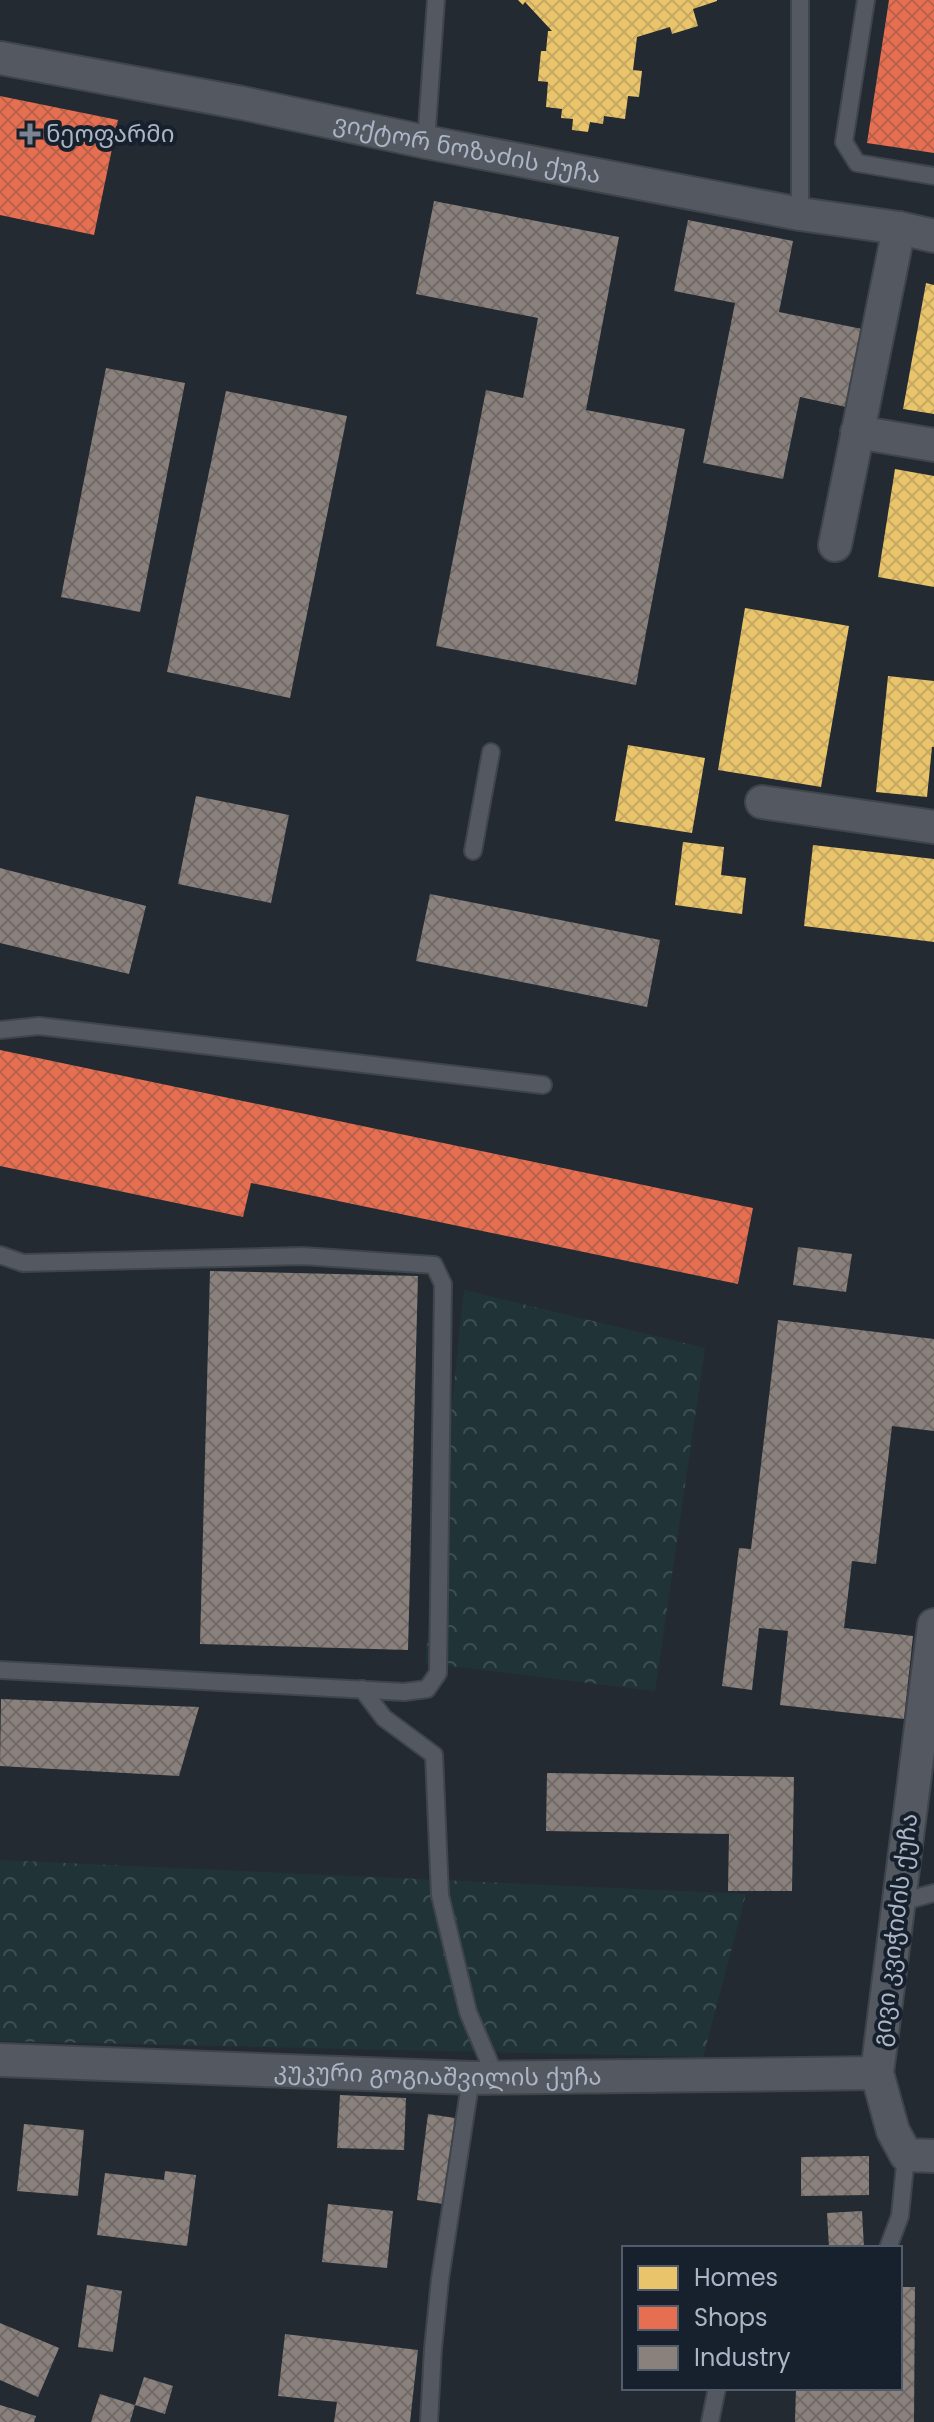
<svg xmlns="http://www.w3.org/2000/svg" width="934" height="2422" font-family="Poppins,'Noto Sans Georgian',sans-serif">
  <defs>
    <pattern id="forest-crowns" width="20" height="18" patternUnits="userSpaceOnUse" patternTransform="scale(2)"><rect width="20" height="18" fill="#203438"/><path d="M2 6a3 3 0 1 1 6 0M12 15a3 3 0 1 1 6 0" fill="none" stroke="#3e4f53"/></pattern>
    <pattern id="homes-cross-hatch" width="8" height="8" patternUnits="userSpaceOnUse" patternTransform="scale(2)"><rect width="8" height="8" fill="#e9c46a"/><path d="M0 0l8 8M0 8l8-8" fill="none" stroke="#c5a861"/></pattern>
    <pattern id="shops-cross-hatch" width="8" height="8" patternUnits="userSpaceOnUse" patternTransform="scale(2)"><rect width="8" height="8" fill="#e76f51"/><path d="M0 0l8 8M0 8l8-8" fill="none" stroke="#ba614c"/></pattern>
    <pattern id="industry-cross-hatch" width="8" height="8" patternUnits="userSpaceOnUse" patternTransform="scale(2)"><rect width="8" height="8" fill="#8a817c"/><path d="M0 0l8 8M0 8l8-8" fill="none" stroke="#706a68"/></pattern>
  </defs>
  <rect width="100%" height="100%" fill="#232a32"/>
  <g fill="url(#forest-crowns)">
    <polygon points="464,1290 705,1348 655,1691 425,1663"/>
    <polygon points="0,1860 746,1894 703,2057 0,2041"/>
  </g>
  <g fill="url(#homes-cross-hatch)">
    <polygon points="518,0 717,0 717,1 693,9 698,26 672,34 670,27 637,37 633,70 642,71 639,97 628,96 625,119 604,116 603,124 590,122 588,132 572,130 573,119 561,118 562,109 546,107 548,82 538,81 541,51 546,51 548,31 552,31 525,2 523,5"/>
    <polygon points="926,283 934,285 934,414 903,409"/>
    <polygon points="895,469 934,476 934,587 878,577"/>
    <polygon points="745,608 849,626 821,787 718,770"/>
    <polygon points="888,676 934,681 934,747 932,747 927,797 876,792"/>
    <polygon points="628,745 705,758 692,833 615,821"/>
    <polygon points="683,842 724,847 721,875 746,878 742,914 675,905"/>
    <polygon points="813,845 934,859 934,942 804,926"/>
  </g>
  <g fill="url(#shops-cross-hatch)">
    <polygon points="889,0 934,0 934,153 867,143"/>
    <polygon points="0,96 118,120 94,235 0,215"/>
    <polygon points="0,1050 753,1208 738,1284 251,1183 243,1217 0,1166"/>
  </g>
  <g fill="url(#industry-cross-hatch)">
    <polygon points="434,201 619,237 586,410 685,429 636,685 436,646 486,390 523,398 538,318 416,294"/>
    <polygon points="688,220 793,241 779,312 862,329 846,407 800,397 783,479 703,463 735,303 674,291"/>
    <polygon points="106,368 185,383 140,612 61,597"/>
    <polygon points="226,391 347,416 290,698 167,672"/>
    <polygon points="196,796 289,815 271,903 178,884"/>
    <polygon points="0,868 146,906 129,974 0,943"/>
    <polygon points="430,894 660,940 647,1007 416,961"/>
    <polygon points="798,1247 852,1254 846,1292 793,1285"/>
    <polygon points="210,1271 418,1276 408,1650 200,1644"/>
    <polygon points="778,1320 934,1339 934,1431 892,1426 876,1564 852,1561 844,1628 913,1636 904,1719 780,1705 788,1631 759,1628 752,1690 722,1686 739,1548 751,1549"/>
    <polygon points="1,1699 199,1707 179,1776 0,1766"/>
    <polygon points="547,1773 794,1777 792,1891 728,1891 729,1834 546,1831"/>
    <polygon points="340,2095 406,2098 404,2150 337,2148"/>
    <polygon points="428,2114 455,2118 444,2204 417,2200"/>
    <polygon points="24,2124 84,2130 78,2196 17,2191"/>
    <polygon points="869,2156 869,2195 801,2196 801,2157"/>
    <polygon points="165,2171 196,2175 187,2246 97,2235 105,2173 164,2180"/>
    <polygon points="328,2204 393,2211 387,2268 322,2262"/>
    <polygon points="862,2211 864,2248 829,2248 827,2213"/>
    <polygon points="87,2285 122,2291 113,2352 78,2347"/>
    <polygon points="900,2287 915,2287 914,2422 795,2422 796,2388 900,2388"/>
    <polygon points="0,2323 59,2348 38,2397 0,2380"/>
    <polygon points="285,2334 418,2350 410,2422 334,2422 337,2402 278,2396"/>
    <polygon points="144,2377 173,2386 165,2414 135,2405 130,2422 91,2422 100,2394 135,2405"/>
    <polygon points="0,2405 36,2416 34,2422 0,2422"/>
  </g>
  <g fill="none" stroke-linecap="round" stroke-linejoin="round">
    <defs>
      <g id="lane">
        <polyline points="866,0 844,142 857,163 934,176"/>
        <polyline points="426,142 436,0"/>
        <polyline points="800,214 800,0"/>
        <polyline points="473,851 491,752"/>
        <polyline points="0,1030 39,1026 543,1085"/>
        <polyline points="0,1255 23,1263 303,1256 434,1265 443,1284 438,1673 427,1689 404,1692 0,1670"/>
        <polyline points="362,1689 384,1718 434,1755 440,1895 468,2012 496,2078"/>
        <polyline points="897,1903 934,1893"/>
        <polyline points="888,2248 900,2216 906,2155"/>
        <polyline points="429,2422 433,2349 440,2279 471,2078"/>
        <polyline points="710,2422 717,2388"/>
      </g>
      <g id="street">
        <path id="s1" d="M0 58 242 103 426 142 800 214 899 228 934 236"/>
        <polyline points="857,432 934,445"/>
        <polyline points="835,545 899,228"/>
        <polyline points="762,802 934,827"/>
        <polyline points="934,1625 877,2073 893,2131 906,2155 934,2156"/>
        <path id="s2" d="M0 2060 471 2078 877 2073"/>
      </g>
    </defs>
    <use href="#lane" stroke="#40444b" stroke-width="20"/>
    <use href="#street" stroke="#40444b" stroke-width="36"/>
    <use href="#lane" stroke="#535861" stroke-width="16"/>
    <use href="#street" stroke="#535861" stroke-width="32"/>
  </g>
  <path fill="#7b8492" stroke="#17202d" stroke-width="3" d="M26 122h8v8h8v8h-8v8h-8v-8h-8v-8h8z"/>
  <g text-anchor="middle" stroke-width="8" stroke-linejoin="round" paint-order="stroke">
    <g font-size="24" fill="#abb5c6" stroke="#17202d" text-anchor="start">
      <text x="46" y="142">ნეოფარმი</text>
    </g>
    <g font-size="24" fill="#abb5c6" stroke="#17202d">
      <text dy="8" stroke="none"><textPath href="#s1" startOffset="476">ვიქტორ ნოზაძის ქუჩა</textPath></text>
      <text transform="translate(895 1930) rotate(-83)" y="8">გივი კვიჭიძის ქუჩა</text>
      <text dy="8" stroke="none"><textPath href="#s2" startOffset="438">კუკური გოგიაშვილის ქუჩა</textPath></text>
    </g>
  </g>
  <rect x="622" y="2246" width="280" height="144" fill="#17202d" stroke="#525c6a" stroke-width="2"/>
  <rect x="638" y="2266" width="40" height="24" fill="#e9c46a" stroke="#525c6a" stroke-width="2"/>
  <text x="694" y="2286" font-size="24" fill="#abb5c6">Homes</text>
  <rect x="638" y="2306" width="40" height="24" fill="#e76f51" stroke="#525c6a" stroke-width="2"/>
  <text x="694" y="2326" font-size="24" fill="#abb5c6">Shops</text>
  <rect x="638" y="2346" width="40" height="24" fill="#8a817c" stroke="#525c6a" stroke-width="2"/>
  <text x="694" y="2366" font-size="24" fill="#abb5c6">Industry</text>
</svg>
